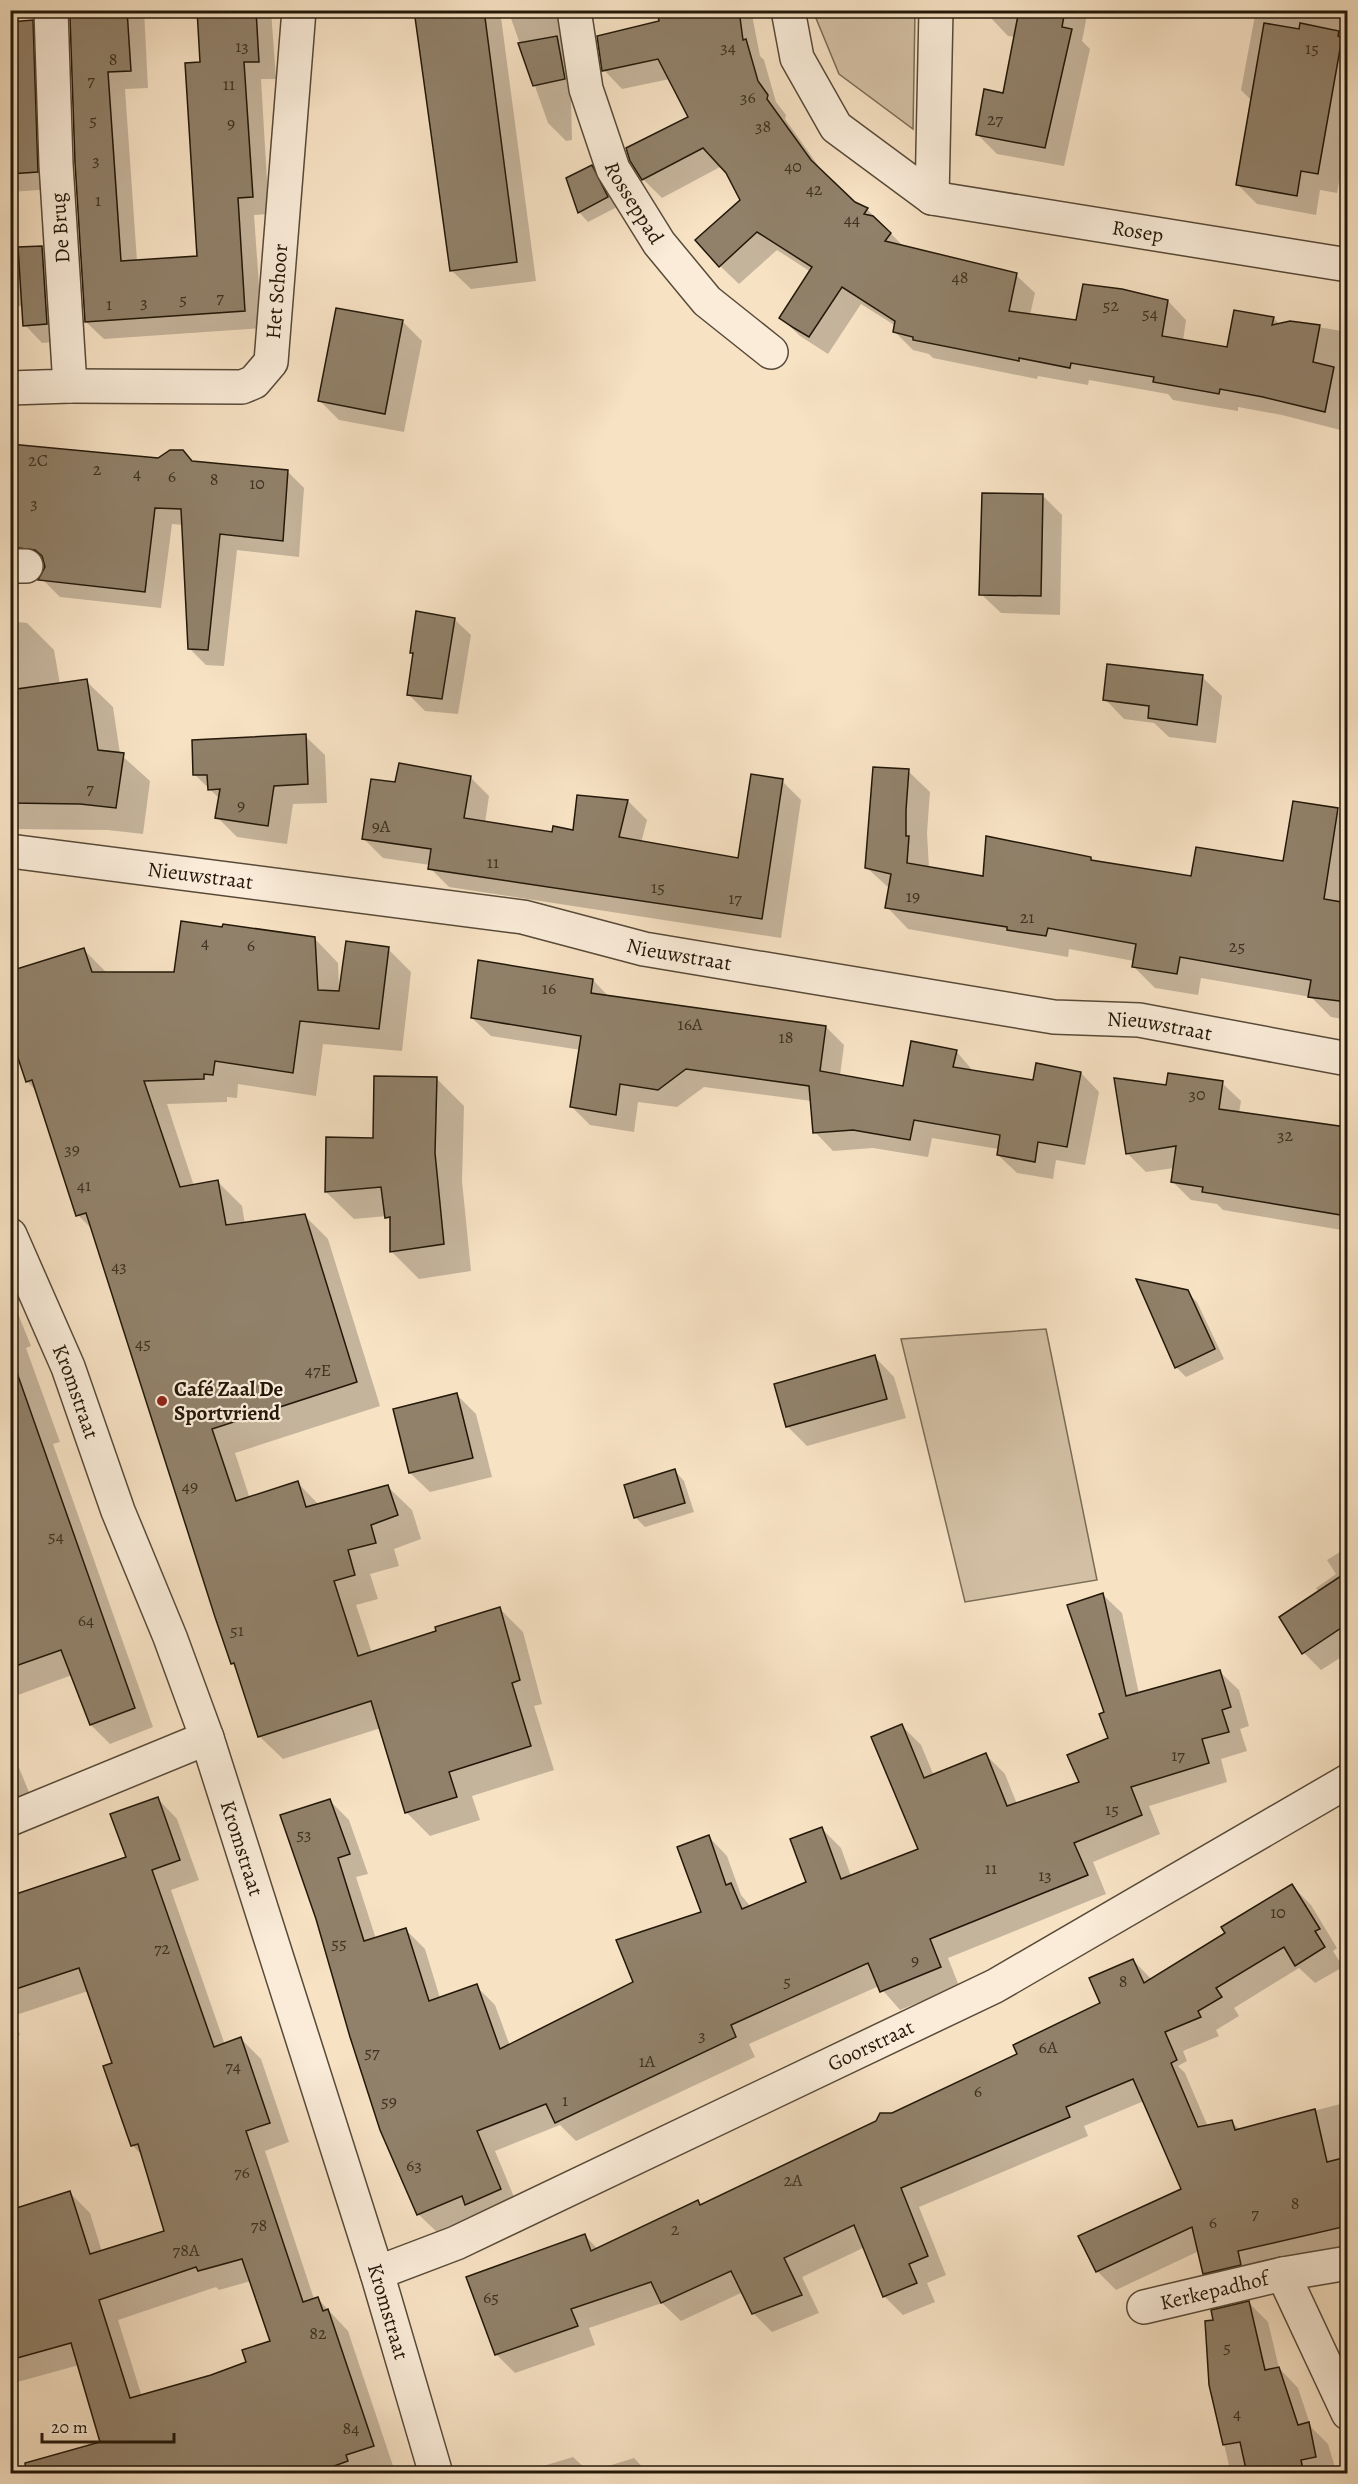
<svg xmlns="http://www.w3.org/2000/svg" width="1358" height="2484" font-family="Alegreya,serif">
  <rect width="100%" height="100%" fill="#f7e2c4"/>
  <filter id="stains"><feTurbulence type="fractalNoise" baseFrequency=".00333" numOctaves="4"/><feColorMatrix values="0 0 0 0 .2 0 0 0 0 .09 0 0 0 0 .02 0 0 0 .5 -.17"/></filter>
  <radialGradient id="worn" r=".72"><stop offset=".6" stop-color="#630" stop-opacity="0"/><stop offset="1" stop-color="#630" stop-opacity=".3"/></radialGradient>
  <g fill="#d3c0a4" stroke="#7b6c56" stroke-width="1.5">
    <polygon points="813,11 915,11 913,129 839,74"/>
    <polygon points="1046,1329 1097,1580 965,1602 901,1339"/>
  </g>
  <g fill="#0003" fill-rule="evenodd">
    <polygon points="83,10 144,10 148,88 125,89 137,261 199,257 202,64 199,10 271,10 276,79 261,79 269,214 254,215 262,328 104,339 86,322"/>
    <polygon points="416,10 500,10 536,281 471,289 451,270"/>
    <polygon points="508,10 568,10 583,97 571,100 572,140 566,141 548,123"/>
    <polygon points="663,10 751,10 760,56 764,60 776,102 786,115 785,119 827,178 854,203 867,209 903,246 1016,275 1035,293 1030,315 1077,322 1168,301 1186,320 1183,341 1228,349 1273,318 1281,325 1294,323 1348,332 1348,432 1282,415 1238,407 1238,411 1173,400 1168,394 1089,380 1088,385 1038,376 1037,379 933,358 929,354 913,350 894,331 896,326 861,304 828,354 800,336 781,318 811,272 777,250 739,284 720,266 742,200 722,166 662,198 643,179 690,117 670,79 622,89 604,70 661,22"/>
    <polygon points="990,10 1088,10 1082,41 1090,49 1064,166 997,154 978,135 1005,95 1015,37 1008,36 989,16"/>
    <polygon points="1256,10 1348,10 1348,133 1337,193 1320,190 1316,215 1257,204 1237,184 1252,101 1241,90"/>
    <polygon points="32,22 49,39 54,189 10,192 10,24"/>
    <polygon points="592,167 601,177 617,207 588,222 579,212"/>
    <polygon points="42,247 59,265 64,341 42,343 25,325 23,306 10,307 10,249"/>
    <polygon points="402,321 422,341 404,432 339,420 320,401"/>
    <polygon points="193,463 287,471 304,488 299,557 237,550 224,666 206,665 189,648 183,525 172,524 161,608 60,597 43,580 47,541"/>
    <polygon points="1042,495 1062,515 1060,615 1001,613 981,594"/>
    <polygon points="454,619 471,635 458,714 425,711 409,695 415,655 411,652"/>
    <polygon points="10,621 27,623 54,650 60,684 86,681 113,707 120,754 150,781 143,834 108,830 10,829"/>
    <polygon points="1202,677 1222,696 1216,743 1169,737 1154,723 1124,719 1105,699"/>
    <polygon points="305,736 325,755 327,803 293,804 287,844 237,837 217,817 220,799 195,775"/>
    <polygon points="908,771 930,792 927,833 929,868 984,877 1090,858 1094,862 1192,878 1284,863 1337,810 1348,820 1348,1020 1331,1017 1311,997 1201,978 1198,995 1155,988 1133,966 1134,961 1069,949 1068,957 908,929 887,907 890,889 866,867"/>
    <polygon points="470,777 489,796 485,823 553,834 575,831 628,801 647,820 641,843 739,860 782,781 801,800 781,938 449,887 430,868 430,865 383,858 364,839 397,784"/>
    <polygon points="315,939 338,963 339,988 388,949 411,972 402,1051 323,1044 316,1096 238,1084 237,1098 227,1097 227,1102 167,1104 194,1186 218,1182 242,1206 245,1224 304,1215 328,1239 380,1406 235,1453 250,1499 298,1483 319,1505 388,1487 412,1510 421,1539 394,1549 399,1566 370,1574 378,1599 356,1605 372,1653 499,1608 523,1632 542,1704 534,1706 554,1770 472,1796 480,1820 430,1836 406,1812 381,1728 283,1759 259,1736 237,1668 232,1663 93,1230 78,1215 37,1092 27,1081 84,950 108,974 175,973"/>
    <polygon points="593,980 609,997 826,1027 844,1045 840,1076 904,1087 956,1051 974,1072 1034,1082 1081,1073 1099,1092 1085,1165 1056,1160 1053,1179 1017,1173 998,1155 999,1149 932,1138 928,1157 873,1148 833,1151 815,1132 812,1101 704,1087 677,1107 638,1102 634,1132 590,1125 572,1107 581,1050 491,1036 472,1018"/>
    <polygon points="437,1079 464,1106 462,1181 471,1271 419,1279 391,1251 391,1222 387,1216 354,1219 326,1192 374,1139"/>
    <polygon points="1222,1083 1241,1101 1239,1113 1348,1131 1348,1231 1223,1210 1217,1204 1191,1200 1172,1181 1174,1168 1146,1172 1128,1154 1168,1087"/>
    <polygon points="1187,1292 1197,1302 1224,1359 1186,1377 1176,1367"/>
    <polygon points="10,1294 31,1346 26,1348 60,1442 53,1444 153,1727 110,1744 91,1725 72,1675 10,1698"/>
    <polygon points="875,1357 894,1377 906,1418 807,1446 787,1426"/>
    <polygon points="457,1395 476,1414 492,1477 430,1492 410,1473"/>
    <polygon points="675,1471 684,1481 694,1512 645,1527 635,1517"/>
    <polygon points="1348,1547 1348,1653 1321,1670 1304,1653 1319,1593 1316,1588 1336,1574 1327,1560"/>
    <polygon points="1102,1594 1122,1613 1139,1694 1219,1671 1239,1690 1249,1726 1240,1729 1247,1751 1221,1759 1227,1782 1149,1806 1160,1834 1093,1862 1106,1894 948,1958 959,1986 900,2010 879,1986 749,2044 755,2057 576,2141 560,2125 495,2151 519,2209 438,2233 418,2214 351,2037 330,1801 349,1820 368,1874 356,1877 376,1939 406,1930 425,1949 440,1998 476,1986 495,2005 510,2046 635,1983 702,1913 708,1836 727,1856 741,1895 751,1907 808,1883 822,1829 841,1848 851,1876 920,1850 902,1726 921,1745 934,1776 986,1755 1005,1774 1017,1804 1081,1783 1110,1739 1106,1713"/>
    <polygon points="10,1746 31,1797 10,1806"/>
    <path d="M158 1799 177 1819 199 1880 171 1890 225 2045 241 2039 261 2059 289 2142 265 2151 314 2299 317 2298 348 2331 393 2466 369 2474H82L102 2443 79 2365 10 2384V2207L18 2205 22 2208 70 2193 90 2213 102 2252 166 2232 144 2157 132 2145 114 2064 88 1991 13 2016 20 2035 10 2039V1943L128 1858ZM251 2281 271 2342 248 2363 212 2377 142 2397 118 2320 216 2287 219 2290Z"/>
    <polygon points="1292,1886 1311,1905 1337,1948 1333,1951 1343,1967 1315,1983 1299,1968 1234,2008 1239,2016 1216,2030 1219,2036 1183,2051 1187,2061 1178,2066 1185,2073 1208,2127 1231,2121 1240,2130 1348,2102 1348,2249 1223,2292 1204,2273 1199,2251 1116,2290 1097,2271 1183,2190 1144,2101 1084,2126 1088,2136 919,2207 946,2275 927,2283 935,2302 903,2315 884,2296 865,2247 802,2277 819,2313 772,2332 753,2313 743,2292 681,2321 662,2303 589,2328 595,2345 515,2373 496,2354 584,2235 598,2249 697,2202 702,2206 1019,2055 1102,2004 1133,1960 1152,1980 1227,1933"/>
    <polygon points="1249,2303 1268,2322 1279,2368 1298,2388 1311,2427 1328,2444 1337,2474 1231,2474 1210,2384 1215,2321"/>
    <polygon points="573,2457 589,2472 634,2458 649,2474 520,2473"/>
  </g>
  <g fill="#91816a" stroke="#231809" stroke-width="1.5" fill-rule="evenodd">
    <polygon points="82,10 127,10 131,71 108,72 121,261 197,256 185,63 200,62 197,10 256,10 259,62 244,62 253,197 238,198 245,311 85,322 75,163 70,17 81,16"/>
    <polygon points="414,10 484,10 517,262 450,271"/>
    <polygon points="657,10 739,10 743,40 746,39 758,81 768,95 767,99 811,160 855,202 868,208 864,214 873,216 891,233 885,241 1017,273 1009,311 1076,320 1083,284 1122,289 1168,300 1162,336 1227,347 1234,310 1274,317 1272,325 1290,321 1320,325 1313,362 1334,367 1325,412 1263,397 1220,389 1219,394 1153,382 1154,377 1071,363 1070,368 1019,358 1019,361 913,340 913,337 893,332 895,321 842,287 809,337 794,328 779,318 812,267 757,232 719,267 695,240 740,200 726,173 703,148 642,180 630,161 626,148 688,117 658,59 602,71 597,36 659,21"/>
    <polygon points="1019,10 1065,10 1062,27 1072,29 1045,148 976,135 984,89 1003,93"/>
    <polygon points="33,20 38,172 10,174 10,22"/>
    <polygon points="1264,23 1299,29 1300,23 1339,31 1338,36 1342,38 1318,174 1301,171 1297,196 1236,185"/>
    <polygon points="557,36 565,79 533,86 518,43"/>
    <polygon points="592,165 608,197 578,213 566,178"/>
    <polygon points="42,246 47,324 23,326 18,247"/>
    <polygon points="336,308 403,320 385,414 318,401"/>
    <polygon points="10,444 158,458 170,450 183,450 192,461 288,470 283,541 220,534 208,650 188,649 181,509 155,508 145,592 38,580 45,567 42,556 35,550 10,547"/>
    <polygon points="982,493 1043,494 1041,596 979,595"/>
    <polygon points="416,611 455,618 442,699 407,695 413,653 410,653"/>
    <polygon points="1107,664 1203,675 1197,725 1148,718 1149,706 1103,700"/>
    <polygon points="87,679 98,750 124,753 116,808 80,804 10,803 10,690"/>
    <polygon points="306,734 308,784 274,786 268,826 215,818 220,789 208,790 207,775 193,775 192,740"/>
    <polygon points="399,763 471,776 464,818 552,832 553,826 573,830 577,795 628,800 619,837 738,858 751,774 783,779 762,919 428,869 431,849 362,839 371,779 395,782"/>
    <polygon points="873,767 909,769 906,810 906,836 909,836 907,863 983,876 986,836 1091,857 1091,860 1191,876 1196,847 1283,861 1293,801 1338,808 1324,899 1347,903 1347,1002 1308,997 1311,980 1180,957 1177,974 1132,967 1136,944 1048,928 1046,936 1007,930 1007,927 885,908 891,874 865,868"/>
    <polygon points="181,921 222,927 223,924 315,937 318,990 339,991 346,941 389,947 379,1029 300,1021 293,1073 215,1061 213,1075 204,1074 204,1079 144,1081 180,1187 218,1180 226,1225 305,1214 357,1382 212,1429 236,1501 298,1481 306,1507 388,1485 398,1515 371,1525 376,1543 348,1550 355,1575 334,1581 358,1656 436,1631 435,1627 500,1607 520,1680 512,1683 531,1746 449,1772 457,1797 405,1813 371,1701 258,1737 234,1663 231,1664 215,1617 86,1213 76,1216 32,1080 26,1082 10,1034 10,971 84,948 92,972 174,972"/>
    <polygon points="478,960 593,979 591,993 826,1026 820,1071 903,1086 911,1041 957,1050 953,1067 1033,1080 1036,1063 1081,1072 1067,1147 1038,1142 1035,1162 997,1155 1000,1135 914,1120 910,1140 853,1130 813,1133 809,1086 686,1069 658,1090 620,1084 616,1115 570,1107 581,1036 471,1018"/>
    <polygon points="1168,1073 1223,1081 1219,1109 1346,1127 1342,1171 1347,1172 1347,1216 1202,1192 1203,1187 1171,1182 1176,1146 1126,1154 1114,1078 1166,1085"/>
    <polygon points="374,1076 437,1077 435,1153 444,1244 390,1252 390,1217 385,1218 381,1187 325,1192 326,1137 373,1138"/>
    <polygon points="1136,1279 1188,1290 1215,1349 1175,1368"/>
    <polygon points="875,1355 887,1399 786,1427 774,1384"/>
    <polygon points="16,1370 135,1708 90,1725 61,1650 10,1668 10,1371"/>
    <polygon points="457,1393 473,1458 409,1473 393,1409"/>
    <polygon points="675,1469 685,1503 634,1518 624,1485"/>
    <polygon points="1347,1572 1347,1624 1302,1654 1279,1617"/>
    <polygon points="1103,1593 1126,1696 1220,1670 1231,1707 1222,1710 1229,1732 1202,1739 1209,1763 1131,1787 1142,1815 1074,1843 1088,1875 930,1939 941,1967 880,1992 868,1963 731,2025 736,2037 555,2123 546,2104 477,2131 501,2189 465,2205 462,2196 417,2215 380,2130 350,2037 316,1919 280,1815 330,1799 350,1854 338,1858 364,1941 406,1928 429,2001 477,1984 500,2049 633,1982 616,1940 701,1912 677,1847 709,1835 726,1885 731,1883 742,1909 806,1882 790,1839 822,1827 841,1879 918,1849 871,1737 902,1724 924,1778 986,1753 1007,1806 1079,1782 1067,1755 1108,1738 1099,1714 1104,1712 1067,1605"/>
    <path d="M158 1797 180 1860 152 1870 214 2047 241 2037 270 2123 246 2131 303 2302 318 2297 323 2311 328 2309 374 2446 346 2455 348 2461 312 2474H26L25 2463 100 2442 71 2343 10 2360V2210L70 2191 90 2254 164 2231 138 2144 131 2146 103 2066 112 2063 79 1968 10 1991V1896L126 1857 110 1814ZM242 2259 270 2341 242 2350 246 2362 211 2375 130 2398 99 2300 196 2267 198 2271Z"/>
    <polygon points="1292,1884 1320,1929 1315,1931 1325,1947 1295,1966 1284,1947 1216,1988 1222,1997 1198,2011 1201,2017 1165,2032 1177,2060 1171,2063 1198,2127 1232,2120 1235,2130 1315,2109 1327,2162 1347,2157 1347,2226 1238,2251 1241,2265 1203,2274 1192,2227 1096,2272 1078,2236 1181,2189 1133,2079 1066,2107 1070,2117 901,2188 928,2256 909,2264 917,2283 883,2297 854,2225 784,2258 802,2295 752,2314 731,2271 661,2303 651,2282 571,2309 578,2326 495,2355 466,2277 585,2234 591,2251 698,2200 700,2205 876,2121 880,2113 892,2113 1017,2054 1013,2045 1100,2003 1089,1978 1133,1959 1144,1983 1225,1933 1221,1927"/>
    <polygon points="1249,2301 1265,2370 1279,2367 1298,2425 1309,2422 1316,2457 1301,2460 1304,2474 1247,2474 1240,2442 1223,2445 1209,2385 1205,2321 1213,2320 1211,2310"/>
  </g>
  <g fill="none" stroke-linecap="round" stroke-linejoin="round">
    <defs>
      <g id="minor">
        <path id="s1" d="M574 10 586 89 613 169 659 243 707 301 771 352"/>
        <path id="s2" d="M788 10 797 58 836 127 932 198 1348 265"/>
        <polyline points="932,198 936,10"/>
        <path id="s3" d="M70 386 242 387 254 382 271 362 299 10"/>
        <polyline points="10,388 70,386 56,164 51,10"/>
        <polyline points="10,566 26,566"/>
        <path id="s4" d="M10 851 523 917 644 949 1054 1017 1139 1020 1348 1059"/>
        <path id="s5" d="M10 1235 68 1367 118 1511 170 1637 207 1738 377 2273 436 2474"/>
        <polyline points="10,1819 207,1738"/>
        <path id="s6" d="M377 2273 456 2243 995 1986 1348 1781"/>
        <polyline points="1283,2274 1348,2413"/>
        <path id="s7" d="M1144 2307 1283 2274 1348 2263"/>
      </g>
    </defs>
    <use href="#minor" stroke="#584a38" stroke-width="36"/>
    <use href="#minor" stroke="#faecd9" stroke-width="33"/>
  </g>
  <circle fill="#8f2418" stroke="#faecd9" stroke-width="2" cx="162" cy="1401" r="6"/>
  <g text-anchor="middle" stroke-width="4.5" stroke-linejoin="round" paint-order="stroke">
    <g font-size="18" fill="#3e3221">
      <text x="242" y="52">13</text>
      <text x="728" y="53">34</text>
      <text x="1312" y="54">15</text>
      <text x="113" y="65">8</text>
      <text x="91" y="86">7</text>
      <text x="229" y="90">11</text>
      <text x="748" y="103">36</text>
      <text x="995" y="125">27</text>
      <text x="93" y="126">5</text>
      <text x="231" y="129">9</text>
      <text x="763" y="132">38</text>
      <text x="96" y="166">3</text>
      <text x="793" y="172">40</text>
      <text x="814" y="195">42</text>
      <text x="98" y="206">1</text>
      <text x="852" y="225">44</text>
      <text x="960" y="283">48</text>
      <text x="220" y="303">7</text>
      <text x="183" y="305">5</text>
      <text x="144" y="308">3</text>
      <text x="109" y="310">1</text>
      <text x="1111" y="311">52</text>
      <text x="1150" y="319">54</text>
      <text x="38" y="466">2C</text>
      <text x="97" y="475">2</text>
      <text x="137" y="479">4</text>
      <text x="172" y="482">6</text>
      <text x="214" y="485">8</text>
      <text x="257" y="489">10</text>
      <text x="34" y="509">3</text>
      <text x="90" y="794">7</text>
      <text x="241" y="811">9</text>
      <text x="381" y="832">9A</text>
      <text x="493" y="868">11</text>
      <text x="658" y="893">15</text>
      <text x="913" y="902">19</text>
      <text x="735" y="904">17</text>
      <text x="1027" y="923">21</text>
      <text x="205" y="948">4</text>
      <text x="251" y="951">6</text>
      <text x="1237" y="952">25</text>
      <text x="549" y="994">16</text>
      <text x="690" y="1030">16A</text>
      <text x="786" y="1043">18</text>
      <text x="1197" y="1100">30</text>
      <text x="1285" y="1141">32</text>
      <text x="72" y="1155">39</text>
      <text x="84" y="1191">41</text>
      <text x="119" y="1272">43</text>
      <text x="143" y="1349">45</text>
      <text x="318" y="1376">47E</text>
      <text x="190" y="1492">49</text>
      <text x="56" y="1542">54</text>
      <text x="86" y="1626">64</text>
      <text x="237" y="1636">51</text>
      <text x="1178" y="1761">17</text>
      <text x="1112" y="1815">15</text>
      <text x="304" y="1840">53</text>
      <text x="991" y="1874">11</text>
      <text x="1045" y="1881">13</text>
      <text x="1278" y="1918">10</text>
      <text x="339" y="1949">55</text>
      <text x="162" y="1954">72</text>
      <text x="915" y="1966">9</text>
      <text x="787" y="1987">5</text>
      <text x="1123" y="1987">8</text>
      <text x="702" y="2041">3</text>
      <text x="1048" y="2053">6A</text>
      <text x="372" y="2058">57</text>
      <text x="647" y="2067">1A</text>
      <text x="233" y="2072">74</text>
      <text x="978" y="2097">6</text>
      <text x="565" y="2106">1</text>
      <text x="389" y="2107">59</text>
      <text x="414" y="2171">63</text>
      <text x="242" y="2178">76</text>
      <text x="793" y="2186">2A</text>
      <text x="1295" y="2209">8</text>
      <text x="1255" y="2219">7</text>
      <text x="1213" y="2228">6</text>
      <text x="259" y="2231">78</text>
      <text x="675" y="2235">2</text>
      <text x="186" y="2256">78A</text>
      <text x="491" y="2303">65</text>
      <text x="318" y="2339">82</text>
      <text x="1227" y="2353">5</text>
      <text x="1237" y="2419">4</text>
      <text x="351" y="2434">84</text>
    </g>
    <g font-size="21" fill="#231809" stroke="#faecd9">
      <text dy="7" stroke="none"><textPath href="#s1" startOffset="204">Rosseppad</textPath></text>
      <text transform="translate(60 228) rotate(-94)" y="7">De Brug</text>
      <text dy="7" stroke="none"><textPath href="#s2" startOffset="456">Rosep</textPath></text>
      <text dy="7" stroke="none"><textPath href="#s3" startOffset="282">Het Schoor</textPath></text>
      <text dy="7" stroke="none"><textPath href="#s4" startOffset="192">Nieuwstraat</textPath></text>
      <text dy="7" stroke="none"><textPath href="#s4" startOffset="678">Nieuwstraat</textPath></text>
      <text dy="7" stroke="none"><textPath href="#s4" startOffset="1164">Nieuwstraat</textPath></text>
      <text dy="7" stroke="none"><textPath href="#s5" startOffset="170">Kromstraat</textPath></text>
      <text dy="7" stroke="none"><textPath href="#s5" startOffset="656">Kromstraat</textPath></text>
      <text dy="7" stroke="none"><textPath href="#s6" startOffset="544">Goorstraat</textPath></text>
      <text dy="7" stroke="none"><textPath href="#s7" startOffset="72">Kerkepadhof</textPath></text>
      <text dy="7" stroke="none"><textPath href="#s5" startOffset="1142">Kromstraat</textPath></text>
    </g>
    <g font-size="21" font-weight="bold" fill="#231809" stroke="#faecd9" text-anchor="start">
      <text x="174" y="1396">Café Zaal De<tspan x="174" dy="24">Sportvriend</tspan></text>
    </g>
  </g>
  <rect width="1358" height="2484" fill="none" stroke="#f7e2c4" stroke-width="36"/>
  <rect x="12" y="12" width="1334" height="2460" fill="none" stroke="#231809" stroke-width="3"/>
  <rect x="18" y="18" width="1322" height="2448" fill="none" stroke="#231809" stroke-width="1.5"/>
  <path d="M42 2433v9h132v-9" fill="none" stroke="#231809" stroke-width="3"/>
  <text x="51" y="2433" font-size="18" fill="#231809" stroke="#faecd9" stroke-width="4.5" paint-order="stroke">20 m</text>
  <rect width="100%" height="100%" filter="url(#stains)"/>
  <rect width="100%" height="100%" fill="url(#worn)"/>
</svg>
